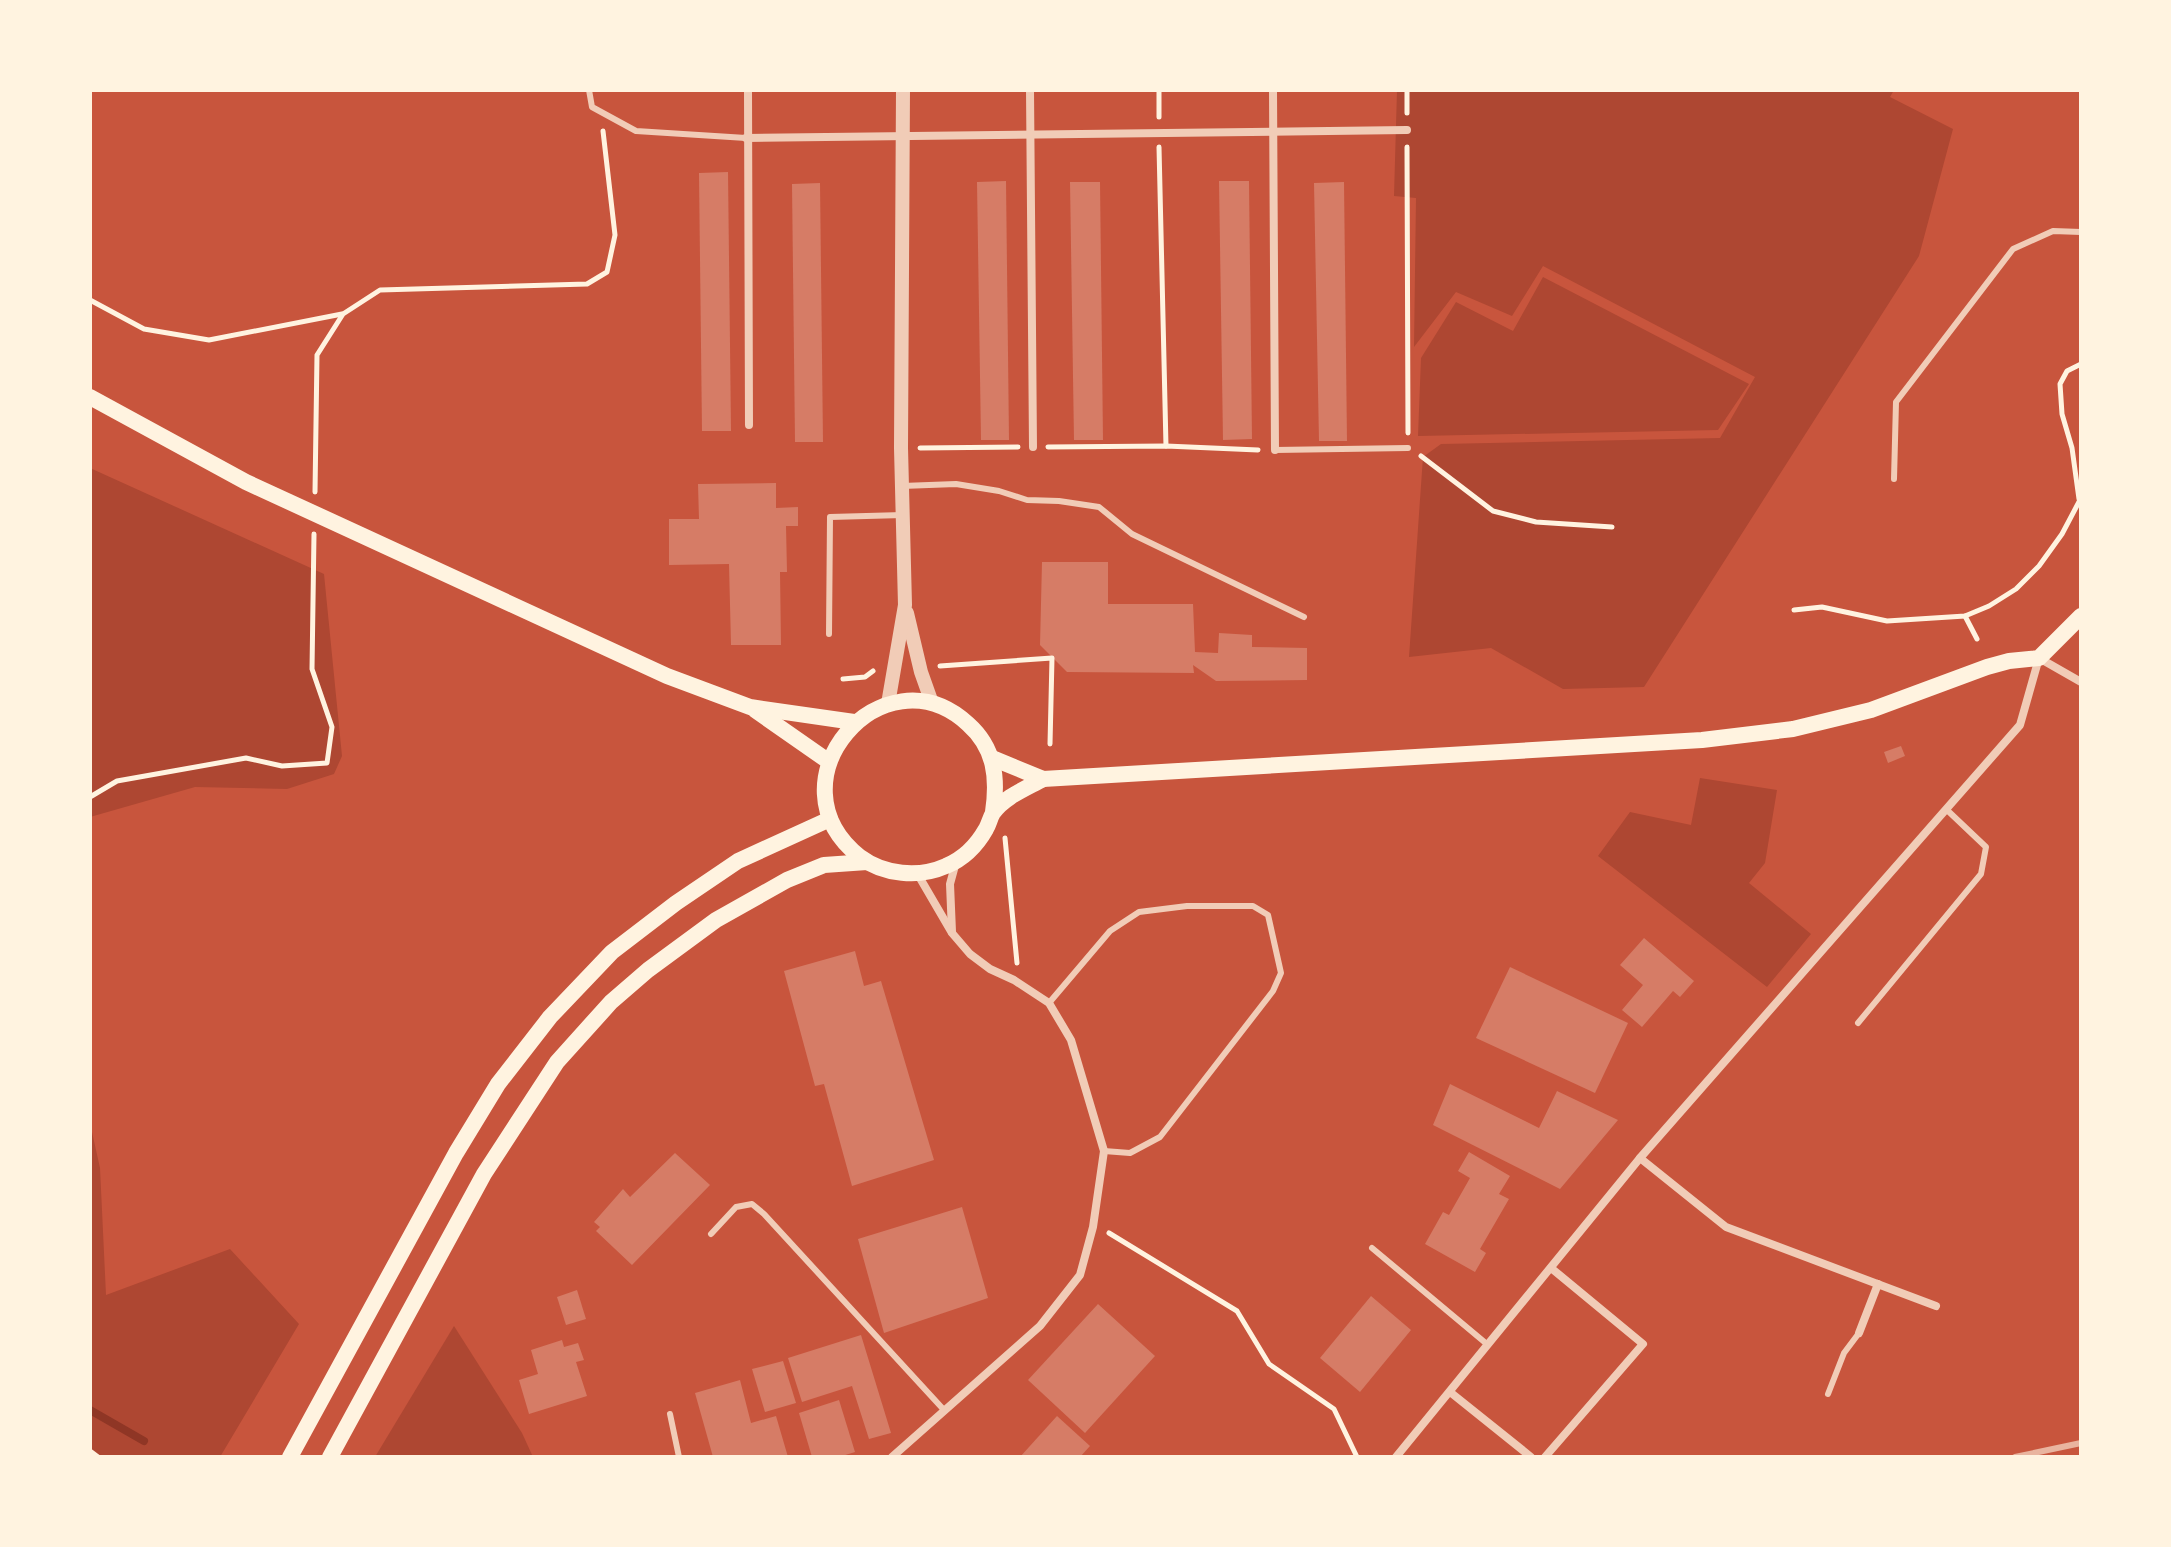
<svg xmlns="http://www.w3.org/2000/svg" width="2171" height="1547" font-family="Arial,sans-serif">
  <rect width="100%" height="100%" fill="#c8553d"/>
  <g fill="#ae4732">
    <polygon points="1397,90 1894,90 1890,97 1953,129 1919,256 1644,687 1563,689 1491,648 1409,657 1423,457 1441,444 1720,438 1755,377 1543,266 1512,316 1456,292 1414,347 1416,198 1394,196"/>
    <polygon points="1543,277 1749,384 1718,430 1418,436 1421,358 1456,302 1513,331"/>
    <polygon points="90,468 324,574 342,756 334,774 287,789 195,787 90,817"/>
    <polygon points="1700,778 1777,790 1765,863 1749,883 1811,934 1767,987 1598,856 1630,812 1691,825"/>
    <polygon points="90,1123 100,1168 106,1295 230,1249 299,1324 220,1457 90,1457"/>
    <polygon points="454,1326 522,1433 533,1457 375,1457"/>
  </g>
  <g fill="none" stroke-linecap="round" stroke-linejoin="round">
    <polyline stroke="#8f3625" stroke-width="8" points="90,1410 144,1441"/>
  </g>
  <g fill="#d67c66">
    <polygon points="728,172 731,431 702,431 699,173"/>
    <polygon points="1006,181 1009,440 981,440 977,182"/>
    <polygon points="1219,181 1249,181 1252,439 1223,440"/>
    <polygon points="1070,182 1100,182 1103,440 1074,440"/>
    <polygon points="1344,182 1347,441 1319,441 1314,183"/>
    <polygon points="820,183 823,442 795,442 792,184"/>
    <polygon points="776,483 776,508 798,507 798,526 786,526 787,572 780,572 781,645 731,645 729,564 669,565 669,519 699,519 698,484"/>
    <polygon points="1042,562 1108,562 1108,604 1193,604 1195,652 1218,653 1219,633 1252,635 1252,647 1307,648 1307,680 1216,681 1193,665 1194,673 1067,672 1040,645"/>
    <polygon points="1901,746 1905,756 1888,763 1884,752"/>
    <polygon points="1644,938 1694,981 1680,997 1673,991 1642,1027 1622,1010 1643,985 1620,965"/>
    <polygon points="855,951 864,986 881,981 934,1160 852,1186 824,1084 815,1086 784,971"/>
    <polygon points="1510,967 1628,1023 1595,1093 1476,1038"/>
    <polygon points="1450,1084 1539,1128 1557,1091 1618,1120 1560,1189 1433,1125"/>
    <polygon points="1469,1152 1510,1176 1499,1194 1509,1199 1480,1249 1486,1253 1475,1272 1425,1244 1443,1212 1449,1215 1470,1178 1458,1171"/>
    <polygon points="675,1153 710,1185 632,1265 596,1231 600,1227 594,1222 623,1189 630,1197"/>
    <polygon points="962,1207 988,1298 884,1333 858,1239"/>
    <polygon points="577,1290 586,1319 566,1325 557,1297"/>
    <polygon points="1371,1296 1411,1330 1360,1392 1320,1358"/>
    <polygon points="1098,1304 1155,1356 1085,1433 1028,1380"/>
    <polygon points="861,1335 891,1433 869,1439 852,1386 802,1402 788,1358"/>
    <polygon points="562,1340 564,1347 578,1343 584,1360 576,1362 587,1396 529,1414 519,1380 538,1374 531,1350"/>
    <polygon points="783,1361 796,1403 765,1412 752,1369"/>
    <polygon points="740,1380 751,1423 776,1416 788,1457 713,1457 695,1393"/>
    <polygon points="839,1400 855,1452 839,1457 812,1457 799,1413"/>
    <polygon points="1057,1416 1090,1446 1080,1457 1020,1457"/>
  </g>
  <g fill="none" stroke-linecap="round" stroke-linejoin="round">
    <g stroke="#fff3e0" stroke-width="5">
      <polyline points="1407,90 1407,113"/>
      <polyline points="1159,117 1159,90"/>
      <polyline points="1159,147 1166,446"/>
      <polyline points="1407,147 1408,433"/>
      <polyline points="90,300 144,329 209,340 342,314"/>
      <polyline points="1048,447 1166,446 1258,450"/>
      <polyline points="920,448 1018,447"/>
      <polyline points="1421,456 1493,511 1536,522 1612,527"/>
      <polyline points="315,492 317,355 343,314 380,290 587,284 607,272 615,235 603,131"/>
      <polyline points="2079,499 2072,448 2062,414 2060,384 2067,371 2081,364"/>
      <polyline points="1794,610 1822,607 1887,621 1965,616 1989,606 2016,589 2039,566 2062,534 2081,498"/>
      <polyline points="1965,616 1977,639"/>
      <polyline points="940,666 1052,658 1050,744"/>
      <polyline points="843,679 865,677 873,671"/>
      <polyline points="90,797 117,781 246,758 282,766 327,763 332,727 312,669 314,534"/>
      <polyline points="1005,838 1017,963"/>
      <polyline points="1109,1233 1237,1311 1269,1364 1334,1409 1357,1457"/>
      <polyline points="90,1451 98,1457"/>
    </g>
    <g stroke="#f1ccb7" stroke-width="6">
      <polyline points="589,90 592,107 636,131 746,138"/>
      <polyline points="1275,450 1408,448"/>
      <polyline points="1894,479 1896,402 2013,249 2053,231 2081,232"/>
      <polyline points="902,486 956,484 999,491 1027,500 1059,501 1099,507 1132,534 1304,617"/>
      <polyline points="829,634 830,517 903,515"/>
      <polyline points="1049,1003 1110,931 1139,912 1187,906 1253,906 1268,915 1281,973 1273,991 1160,1137 1130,1153 1104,1151"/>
      <polyline points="1858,1023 1981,874 1986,847 1947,810"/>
      <polyline points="711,1234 736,1207 752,1204 764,1214 944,1410"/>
      <polyline points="1372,1248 1488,1345"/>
      <polyline points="1828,1394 1844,1353 1859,1333"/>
      <polyline points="670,1414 679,1457"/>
    </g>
    <g stroke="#f1ccb7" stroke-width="8">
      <polyline points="748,90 749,425"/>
      <polyline points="1030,90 1033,447"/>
      <polyline points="1273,90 1275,450"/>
      <polyline points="746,138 1407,130"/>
      <polyline points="952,932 950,884 956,862"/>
      <polyline points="1640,1158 1726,1227 1936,1306"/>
      <polyline points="1859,1333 1878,1284"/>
      <polyline points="1450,1392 1531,1457"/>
      <polyline points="892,1457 1040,1326 1080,1275 1093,1227 1104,1151 1071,1040 1049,1003 1014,980 990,969 970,954 952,933 917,873"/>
      <polyline points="1396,1457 1640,1158 2020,725 2039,658 2081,682"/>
      <polyline points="1545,1457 1643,1344 1551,1268"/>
    </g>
    <g stroke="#f1ccb7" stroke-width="14">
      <polyline points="907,613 921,672 932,703"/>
      <polyline points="888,704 905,605 901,448 903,90"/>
    </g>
    <g stroke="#fff3e0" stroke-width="16">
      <polyline points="90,397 246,482 667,676 750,707 854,722"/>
      <polyline points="755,710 828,761"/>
      <polyline points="992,758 1043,779 1702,740 1793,729 1871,710 1987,667 2009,661 2039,658 2081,616"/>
      <path d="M993 812C998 778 995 748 968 724 883 646 765 782 860 857 884 875 919 878 946 866 963 859 977 845 986 829 989 824 990 818 993 813 1004 797 1027 788 1043 779"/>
      <polyline points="290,1457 456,1153 498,1084 550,1017 612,952 676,903 738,861 830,819"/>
      <polyline points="330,1457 484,1174 557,1062 611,1002 648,970 716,920 787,880 824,865 867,862"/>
    </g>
    <polyline stroke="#e9b49f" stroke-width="6" points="2015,1457 2081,1443"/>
  </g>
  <rect width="2171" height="1547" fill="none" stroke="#fff3e0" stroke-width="184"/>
</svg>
